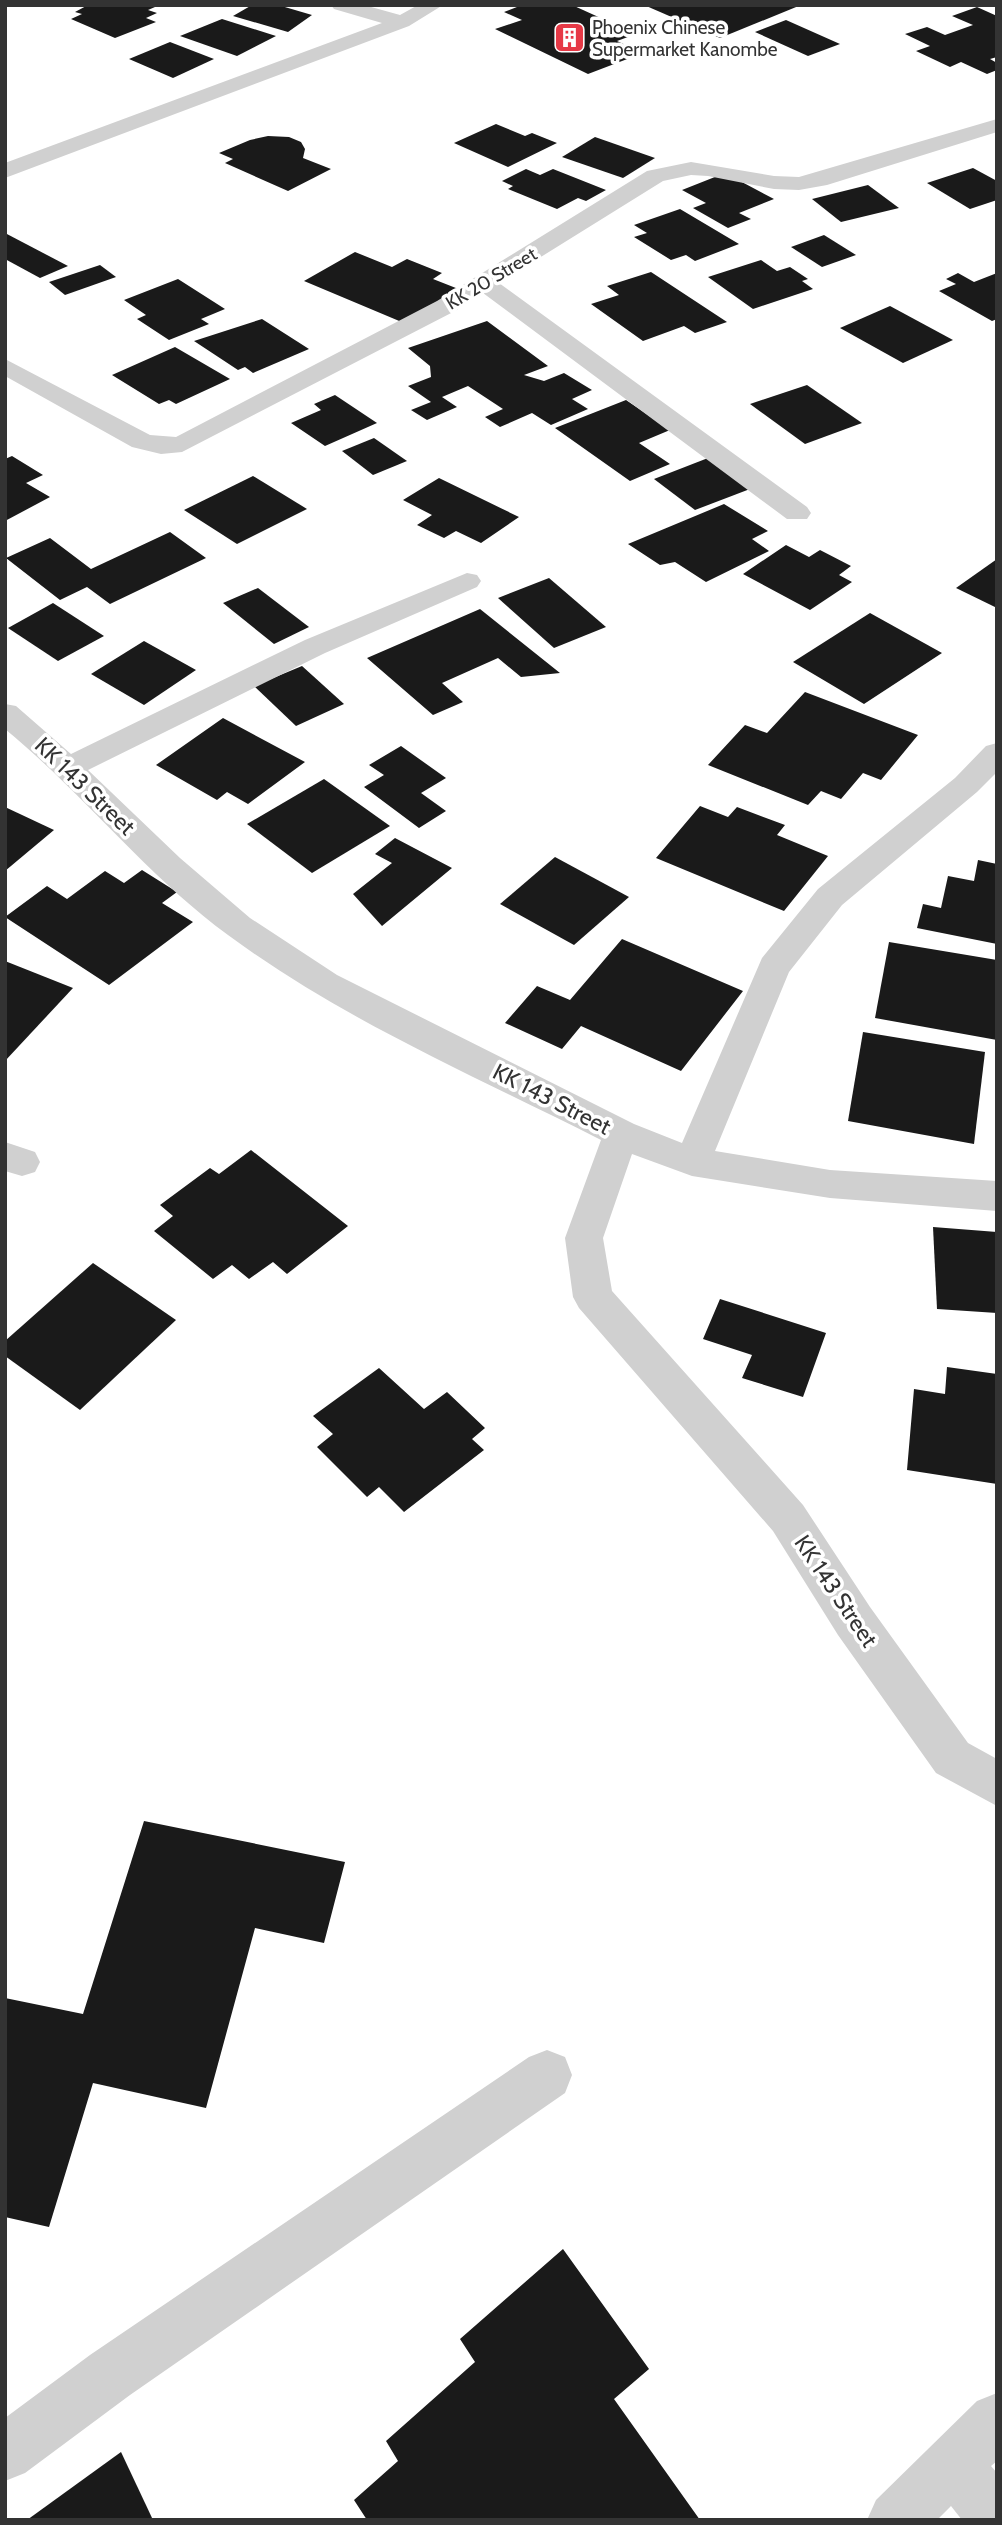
<svg xmlns="http://www.w3.org/2000/svg" width="1002" height="2525" font-family="Cabin,sans-serif">
  <rect width="100%" height="100%" fill="#fff"/>
  <g fill="#1a1a1a">
    <polygon points="88,5 150,5 155,7 148,10 157,13 146,18 156,22 115,38 71,19 82,14 75,12"/>
    <polygon points="252,5 278,5 312,15 288,32 233,16"/>
    <polygon points="522,5 572,5 636,34 617,41 643,53 588,74 495,29 522,20 504,12"/>
    <polygon points="644,5 801,5 720,38"/>
    <polygon points="977,7 997,16 997,57 990,59 997,63 997,70 987,74 961,62 950,67 916,51 930,46 905,34 927,27 945,35 973,25 952,16"/>
    <polygon points="222,19 276,36 237,56 180,36"/>
    <polygon points="786,20 840,44 808,56 755,32"/>
    <polygon points="170,42 214,59 173,78 129,59"/>
    <polygon points="496,124 525,136 532,133 557,143 508,167 454,143"/>
    <polygon points="268,136 289,137 301,142 305,149 303,158 331,169 288,191 225,163 233,159 219,153 250,140"/>
    <polygon points="595,137 655,158 623,178 562,157"/>
    <polygon points="973,168 997,181 997,200 970,209 927,183"/>
    <polygon points="526,169 540,175 553,169 606,190 586,201 578,198 557,209 508,189 513,186 502,181"/>
    <polygon points="725,173 774,199 739,213 751,219 728,228 693,208 706,203 682,190"/>
    <polygon points="868,185 899,208 841,222 812,199"/>
    <polygon points="680,209 739,244 695,261 686,255 671,260 634,237 647,233 634,225"/>
    <polygon points="5,233 68,266 40,278 5,259"/>
    <polygon points="824,235 856,255 822,267 791,247"/>
    <polygon points="355,252 392,267 407,259 442,273 433,279 461,290 404,323 304,281"/>
    <polygon points="761,260 777,271 790,267 808,279 802,281 813,289 753,309 708,277"/>
    <polygon points="100,265 116,277 65,295 49,282"/>
    <polygon points="651,272 727,322 695,333 684,326 643,341 591,304 619,295 607,286"/>
    <polygon points="958,273 974,282 997,273 997,319 992,321 939,291 956,284 946,279"/>
    <polygon points="178,279 225,309 201,319 209,324 169,340 137,319 146,315 124,300"/>
    <polygon points="890,306 953,340 903,363 840,328"/>
    <polygon points="262,319 309,349 253,373 245,367 238,370 194,341"/>
    <polygon points="487,321 548,366 524,375 544,381 564,373 592,390 572,399 588,409 551,425 532,413 500,427 485,417 503,409 468,386 442,397 457,407 427,420 411,410 431,402 408,386 431,377 430,366 408,348"/>
    <polygon points="175,347 230,379 176,404 169,400 159,404 112,375"/>
    <polygon points="807,385 862,423 805,444 750,404"/>
    <polygon points="335,395 377,423 325,446 291,423 321,410 314,404"/>
    <polygon points="626,400 670,430 639,443 670,464 630,481 555,428"/>
    <polygon points="374,438 407,461 373,475 342,451"/>
    <polygon points="12,456 43,475 26,483 50,497 5,521 5,459"/>
    <polygon points="708,458 750,489 695,510 654,479"/>
    <polygon points="253,476 307,509 237,544 184,510"/>
    <polygon points="439,478 519,517 481,543 456,531 444,538 417,525 432,515 403,500"/>
    <polygon points="724,504 768,531 752,539 769,551 706,582 675,562 660,565 628,544"/>
    <polygon points="170,532 206,558 110,604 87,587 60,600 6,558 50,538 91,569"/>
    <polygon points="786,545 809,557 820,550 851,566 839,575 852,582 810,610 743,574"/>
    <polygon points="997,559 997,608 956,588"/>
    <polygon points="549,578 606,627 554,648 498,598"/>
    <polygon points="258,588 309,627 274,644 223,603"/>
    <polygon points="53,603 104,636 58,661 8,628"/>
    <polygon points="480,609 560,673 521,677 498,658 442,683 463,702 433,715 367,658"/>
    <polygon points="870,613 942,653 864,704 793,662"/>
    <polygon points="144,641 196,670 144,705 91,674"/>
    <polygon points="302,666 344,704 296,726 254,686"/>
    <polygon points="805,692 918,735 881,780 863,773 841,799 821,791 808,805 708,765 745,725 767,733"/>
    <polygon points="223,718 305,762 248,804 227,792 217,800 156,765"/>
    <polygon points="401,746 446,778 421,793 446,811 419,828 364,787 384,775 369,765"/>
    <polygon points="324,779 390,826 312,873 247,824"/>
    <polygon points="700,806 728,817 737,807 785,825 777,835 828,856 784,911 656,858"/>
    <polygon points="5,807 54,830 5,871"/>
    <polygon points="395,838 452,868 382,926 353,894 392,863 375,854"/>
    <polygon points="555,857 629,897 574,945 500,904"/>
    <polygon points="978,860 997,864 997,944 917,928 923,904 941,908 948,876 974,881"/>
    <polygon points="142,870 177,892 162,903 193,922 109,985 5,917 47,886 67,899 105,871 124,883"/>
    <polygon points="622,939 743,991 681,1071 581,1026 562,1049 505,1023 537,986 570,1000"/>
    <polygon points="889,942 997,960 997,1040 875,1018"/>
    <polygon points="5,961 73,988 5,1061"/>
    <polygon points="863,1032 985,1052 974,1144 848,1121"/>
    <polygon points="251,1150 348,1226 287,1274 273,1262 249,1279 232,1265 213,1279 154,1231 173,1216 160,1205 210,1168 219,1174"/>
    <polygon points="933,1227 997,1232 997,1313 937,1309"/>
    <polygon points="93,1263 176,1320 80,1410 5,1356 5,1341"/>
    <polygon points="720,1299 826,1333 803,1397 742,1378 752,1355 703,1339"/>
    <polygon points="947,1367 997,1374 997,1484 907,1470 914,1389 945,1394"/>
    <polygon points="379,1368 424,1409 447,1392 485,1428 472,1439 484,1450 404,1512 379,1487 367,1497 317,1447 333,1434 313,1416"/>
    <polygon points="144,1821 345,1862 324,1943 255,1928 206,2108 93,2083 49,2227 5,2217 5,1998 83,2014"/>
    <polygon points="563,2249 649,2369 614,2399 700,2520 367,2520 354,2500 398,2461 386,2441 475,2362 460,2339"/>
    <polygon points="121,2452 153,2520 27,2520"/>
  </g>
  <g fill="none" stroke-linecap="round" stroke-linejoin="round">
    <g fill="#d0d0d0" fill-rule="evenodd">
      <polygon points="331,5 364,5 400,15 418,5 443,5 409,26 5,178 5,163 382,23 334,9"/>
      <polygon points="997,119 997,132 827,185 799,190 774,189 708,176 691,175 663,181 499,283 807,507 811,513 807,519 787,519 483,293 455,311 182,452 161,454 132,447 5,376 5,359 150,435 176,437 437,301 647,171 691,162 774,176 799,177"/>
      <path d="M467 573 477 575 481 581 477 587 325 653 88 770 180 858 250 918 337 975 634 1124 682 1143 762 958 818 889 955 778 986 746 997 743V772L977 792 842 905 789 972 715 1151 830 1170 997 1181V1211L830 1198 692 1176 632 1154 603 1238 612 1291 803 1505 870 1607 968 1743 997 1759V1806L936 1773 838 1635 773 1531 579 1308 573 1297 565 1238 601 1140C475 1076 341 1019 228 935 146 875 83 793 5 729V704L16 706 71 754 305 640Z"/>
      <polygon points="5,1142 35,1152 40,1162 35,1172 22,1176 5,1171"/>
      <polygon points="547,2050 565,2057 572,2075 565,2093 130,2395 25,2473 5,2481 5,2418 90,2355 529,2057"/>
      <polygon points="997,2393 997,2461 991,2466 997,2473 997,2520 962,2520 951,2506 937,2520 867,2520 876,2500 977,2401"/>
    </g>
  </g>
  <defs>
    <symbol id="building-square" viewBox="-11 -11 22 22"><rect x="-9" y="-9" width="18" height="18" rx="4" fill="#e63946" stroke="#fff"/><path d="M-4-6H4V6H1V3H-1V6H-4ZM-2.5-4.3h1.7v1.8h-1.7ZM.8-4.3h1.7v1.8H.8ZM-2.5-1h1.7V.8h-1.7ZM.8-1h1.7V.8H.8Z" fill="#fff"/></symbol>
  </defs>
  <g fill-rule="evenodd">
    <use href="#building-square" x="552" y="20" width="35" height="35"/>
  </g>
  <g text-anchor="middle" stroke-width="7" stroke-linejoin="round" paint-order="stroke">
    <g font-size="19" fill="#333" stroke="#fff" text-anchor="start">
      <text x="592" y="34">Phoenix Chinese<tspan x="592" dy="22">Supermarket Kanombe</tspan></text>
    </g>
    <g font-size="19" fill="#333" stroke="#fff">
      <text transform="translate(491 278) rotate(-31)" y="7">KK 20 Street</text>
    </g>
    <g font-size="23" fill="#333" stroke="#fff">
      <text transform="translate(85 786) rotate(44)" y="8">KK 143 Street</text>
      <text transform="translate(552 1099) rotate(27)" y="8">KK 143 Street</text>
      <text transform="translate(836 1591) rotate(56)" y="8">KK 143 Street</text>
    </g>
  </g>
  <rect width="1002" height="2525" fill="none" stroke="#333333" stroke-width="14"/>
</svg>
